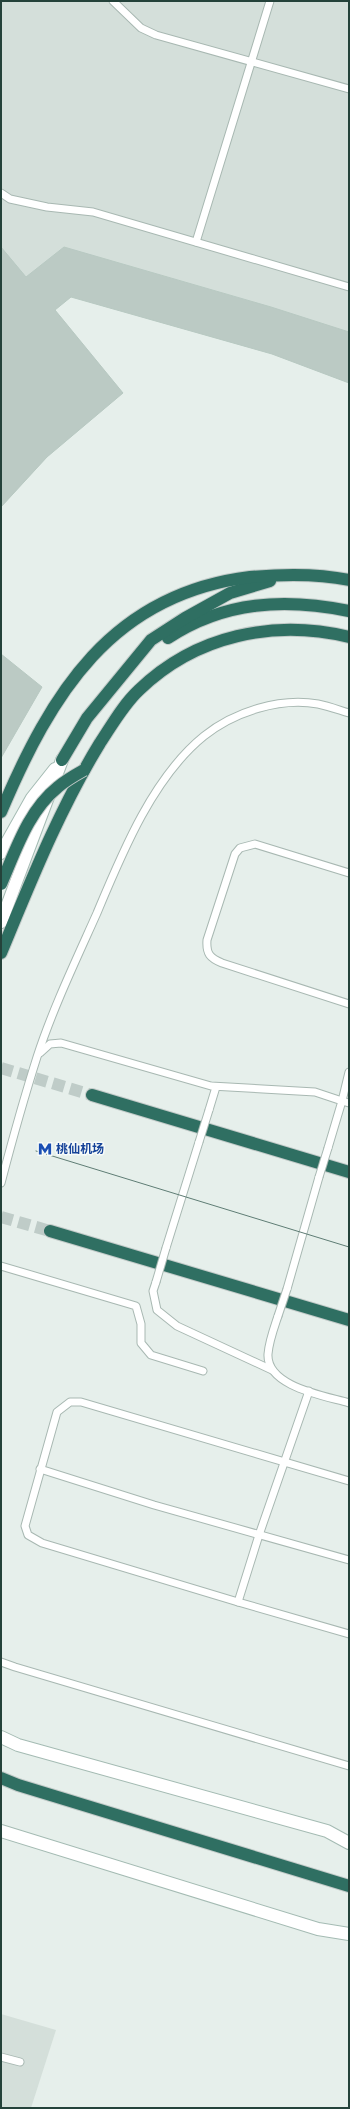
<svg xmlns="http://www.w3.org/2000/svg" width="350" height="2109" font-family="'DM Sans','Noto Sans SC',sans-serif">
  <rect width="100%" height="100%" fill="#e6efeb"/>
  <g fill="#d4dfda">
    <polygon points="1,1 349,1 349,383 272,354 71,297 55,310 123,393 47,457 1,507"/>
    <polygon points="1,2014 56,2030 31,2108 1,2108"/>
  </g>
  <g fill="#bbcac4" stroke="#b8c9c2">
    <polygon points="1,247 26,277 64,247 271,307 349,332 349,383 272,354 71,297 55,310 123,393 47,457 1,507"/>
    <polygon points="1,654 42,687 1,758"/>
  </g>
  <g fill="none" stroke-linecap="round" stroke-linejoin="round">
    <g stroke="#bfccc8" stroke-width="12" stroke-dasharray="12 6" stroke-linecap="butt">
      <polyline points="1,1068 92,1095"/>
      <polyline points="1,1217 50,1231"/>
    </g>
    <defs>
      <g id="lane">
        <polyline points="113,1 141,28 156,35 349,89"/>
        <polyline points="1,193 10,199 47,207 93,212 349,287"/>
        <polyline points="196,242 270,1"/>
        <path d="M349 873 255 844 240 848 235 854 207 940C206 954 210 958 222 963L349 1004"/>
        <polyline points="40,1053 50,1044 61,1043 211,1086 315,1092 342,1101 328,1148"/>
        <polyline points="349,1072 342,1101 349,1103"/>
        <polyline points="209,1110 216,1087"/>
        <path d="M1 1183C12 1141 24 1098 37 1057 53 1008 76 960 97 913 122 853 153 777 204 736 234 712 280 697 318 704 328 706 339 710 349 713"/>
        <polyline points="166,1248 199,1142"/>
        <polyline points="1,1266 136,1306 141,1324 141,1343 151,1355 203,1371"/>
        <polyline points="156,1282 153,1291 157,1310 177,1326 272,1370"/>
        <polyline points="287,1289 319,1177"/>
        <path d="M278 1316C274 1328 269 1341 268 1354 266 1387 326 1396 349 1403"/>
        <polyline points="309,1391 259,1535 238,1602 349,1634"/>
        <polyline points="40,1469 154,1505 349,1560"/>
        <polyline points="238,1602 42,1543 28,1535 25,1526 57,1412 70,1402 81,1402 349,1481"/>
        <polyline points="1,1662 15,1667 349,1766"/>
        <polyline points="1,2057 20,2062"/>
      </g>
      <g id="secondary">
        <polyline points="1,853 32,798 55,769"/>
        <polyline points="1,922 62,760"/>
        <polyline points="1,1737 18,1745 327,1831 349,1843"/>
        <polyline points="1,1831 318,1929 349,1934"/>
      </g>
      <g id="highway">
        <path d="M168 638C224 601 285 598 349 611"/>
        <polyline points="62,760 87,718 151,640 185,618 230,593 270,581"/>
        <path d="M1 812C51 694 111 594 250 577 283 574 316 573 349 580"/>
        <path d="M1 953C31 881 59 810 100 743 112 725 123 705 139 690 196 635 274 619 349 637"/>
        <polyline points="92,1095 349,1172"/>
        <polyline points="50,1231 349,1320"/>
        <polyline points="1,1778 18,1785 349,1886"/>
      </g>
    </defs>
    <use href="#lane" stroke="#a8b8b2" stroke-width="9"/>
    <use href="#secondary" stroke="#a4bbb3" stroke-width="14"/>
    <use href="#highway" stroke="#c2cac8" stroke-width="14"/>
    <use href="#lane" stroke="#fff" stroke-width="7"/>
    <use href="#secondary" stroke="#fff" stroke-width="12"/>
    <use href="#highway" stroke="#2f6f62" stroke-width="12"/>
    <polyline stroke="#5f7d75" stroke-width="1" points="36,1151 349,1247"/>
    <defs>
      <g id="lane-bridge">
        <polyline points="199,1142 209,1110"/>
        <polyline points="319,1177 328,1148"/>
        <polyline points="156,1282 166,1248"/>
        <polyline points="278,1316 287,1289"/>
      </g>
      <path id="highway-bridge" d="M1 884C16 850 28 811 58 787 66 780 75 775 84 770"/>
    </defs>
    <use href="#lane-bridge" stroke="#a8b8b2" stroke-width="9" stroke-linecap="butt"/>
    <use href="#highway-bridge" stroke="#c2cac8" stroke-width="14" stroke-linecap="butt"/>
    <use href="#lane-bridge" stroke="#fff" stroke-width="7"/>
    <use href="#highway-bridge" stroke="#2f6f62" stroke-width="12"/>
  </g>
  <defs>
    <symbol id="metro-bare" viewBox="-9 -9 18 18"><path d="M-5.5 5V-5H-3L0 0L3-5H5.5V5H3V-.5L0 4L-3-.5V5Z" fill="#1a4fb4" stroke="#f7fbf9" stroke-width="2.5" paint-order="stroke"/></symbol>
  </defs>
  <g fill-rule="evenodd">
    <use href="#metro-bare" x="35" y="1139" width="20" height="20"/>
  </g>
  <g text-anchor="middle" stroke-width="3" stroke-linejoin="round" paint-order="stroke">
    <g font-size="12" font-weight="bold" fill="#164399" stroke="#f7fbf9" text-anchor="start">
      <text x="56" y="1153">桃仙机场</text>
    </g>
  </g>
  <rect width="350" height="2109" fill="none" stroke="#24423a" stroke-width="4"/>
</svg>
